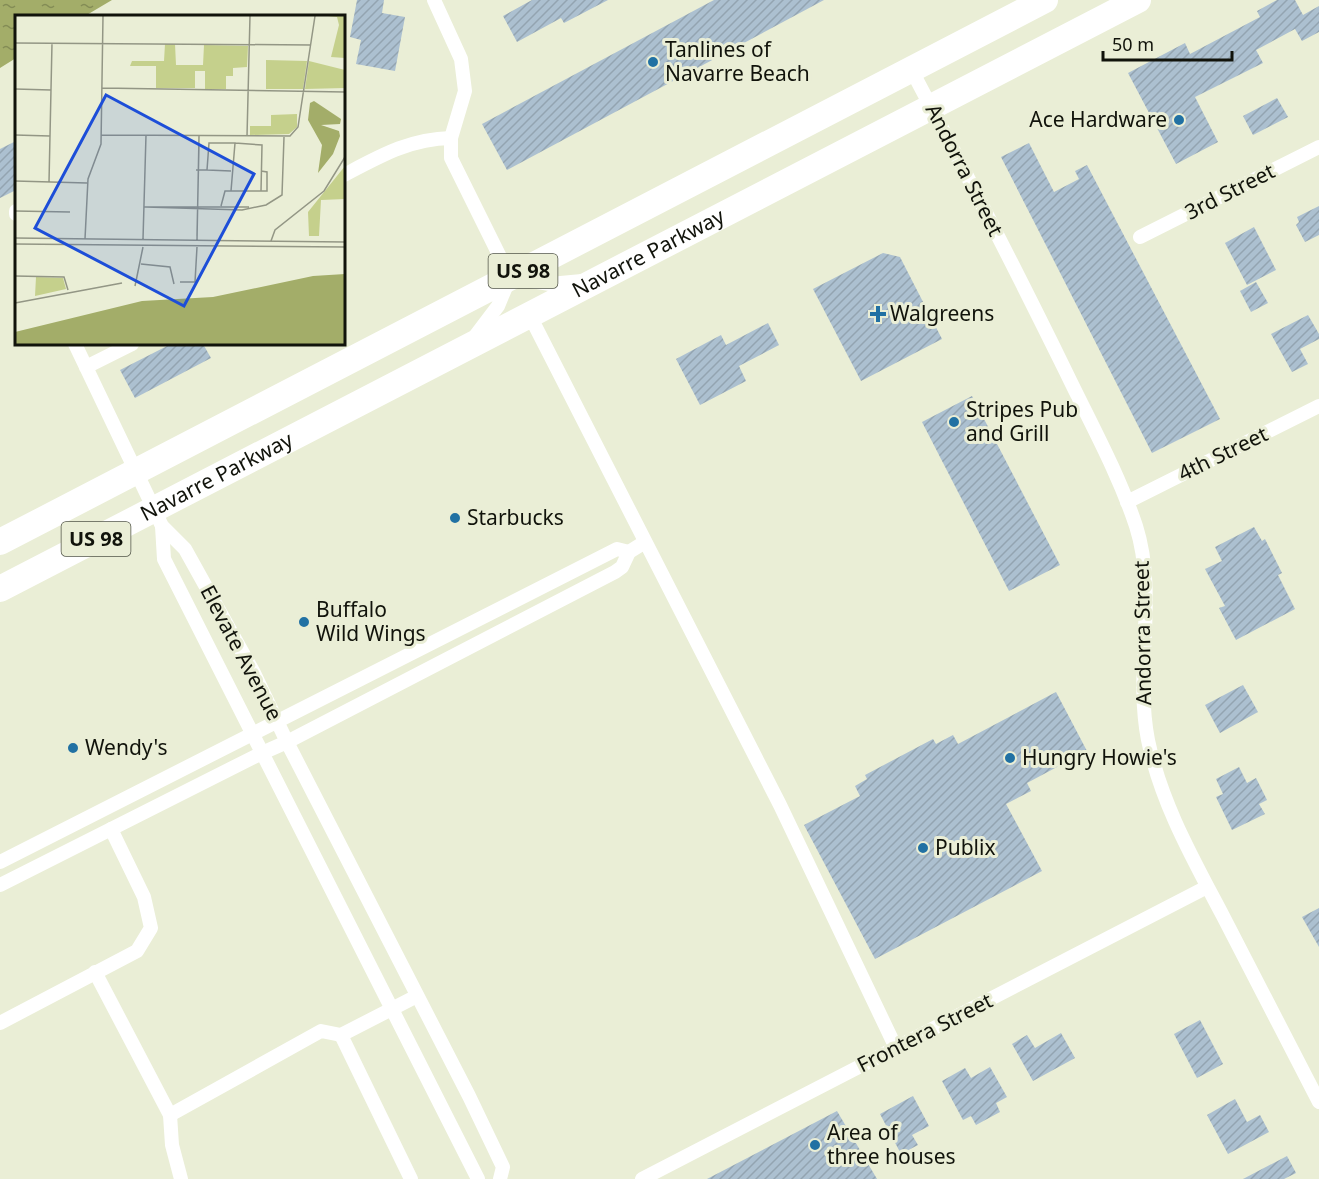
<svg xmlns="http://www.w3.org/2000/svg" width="1319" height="1179" font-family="'Noto Sans',sans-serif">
  <defs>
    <pattern id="water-ripples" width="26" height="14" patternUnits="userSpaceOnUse" patternTransform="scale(1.5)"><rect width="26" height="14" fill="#a3ad69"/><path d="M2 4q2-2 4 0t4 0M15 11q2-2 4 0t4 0" fill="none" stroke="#838c55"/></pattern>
    <pattern id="building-hatch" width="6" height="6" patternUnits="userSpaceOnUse" patternTransform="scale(1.5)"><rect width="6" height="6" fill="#acc0d0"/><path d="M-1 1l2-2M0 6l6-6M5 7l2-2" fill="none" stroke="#93a4b1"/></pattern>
  </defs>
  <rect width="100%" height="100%" fill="#eaeed6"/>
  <polygon fill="url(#water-ripples)" points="0,0 112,0 85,16 16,16 16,58 0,68"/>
  <g fill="url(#building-hatch)">
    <polygon points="357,0 384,0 382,13 405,17 395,71 356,64 361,40 350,37"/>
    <polygon points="532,0 608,0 564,23 561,18 517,42 503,16"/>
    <polygon points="714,0 824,0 507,170 482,124"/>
    <polygon points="1277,0 1295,0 1303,15 1319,6 1319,32 1302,41 1295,29 1256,50 1263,63 1195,97 1218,142 1176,164 1128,73 1185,43 1190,54 1260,17 1257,11"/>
    <polygon points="1277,98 1288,117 1253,135 1243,116"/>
    <polygon points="16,141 16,190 0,198 0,149"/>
    <polygon points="1029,143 1054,192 1079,179 1075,171 1087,165 1220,419 1152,453 1001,157"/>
    <polygon points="1319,206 1319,235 1305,242 1296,225 1299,222 1297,217"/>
    <polygon points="1254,227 1276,270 1247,285 1225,243"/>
    <polygon points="883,253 900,257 942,339 861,381 813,289"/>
    <polygon points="1256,282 1268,303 1251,312 1240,291"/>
    <polygon points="1308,315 1319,334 1319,339 1300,349 1308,364 1292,372 1271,334"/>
    <polygon points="768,323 779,345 739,366 746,381 700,405 676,359 721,335 726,345"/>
    <polygon points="171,344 203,344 211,358 135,398 120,370"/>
    <polygon points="972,396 1060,565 1009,591 922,422"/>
    <polygon points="1254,527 1262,541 1265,539 1282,573 1278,575 1295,609 1236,640 1219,608 1225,606 1205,569 1222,561 1215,547"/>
    <polygon points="1243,685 1258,712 1220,733 1205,705"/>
    <polygon points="1056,692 1087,751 1027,783 1031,791 1006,804 1042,871 875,959 804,825 860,796 855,786 867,779 865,775 933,739 936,744 953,735 958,744"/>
    <polygon points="1239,767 1247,783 1256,778 1267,800 1259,804 1265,814 1232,830 1216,797 1223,794 1216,779"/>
    <polygon points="1319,908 1319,947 1302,917"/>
    <polygon points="1200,1020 1223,1064 1197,1078 1174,1034"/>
    <polygon points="1061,1033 1075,1058 1033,1081 1012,1044 1027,1035 1035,1048"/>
    <polygon points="990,1067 1007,1097 996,1103 1000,1112 976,1125 971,1116 963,1120 942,1081 965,1068 971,1078"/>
    <polygon points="913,1096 929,1126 912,1135 918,1145 901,1154 880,1114"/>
    <polygon points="1235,1099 1247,1122 1260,1115 1269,1132 1228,1154 1207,1115"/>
    <polygon points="837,1111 877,1179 707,1179"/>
    <polygon points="1287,1156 1296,1173 1284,1179 1243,1179"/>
  </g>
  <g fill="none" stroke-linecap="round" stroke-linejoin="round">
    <g stroke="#fff" stroke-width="14">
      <polyline points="434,0 461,59 465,91 451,138 451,158 510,277 498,306 476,335"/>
      <path d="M911 69C964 169 1016 270 1066 372 1090 422 1118 472 1136 526 1158 595 1134 669 1148 740 1161 803 1193 859 1223 916 1255 978 1287 1040 1319 1102"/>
      <path d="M344 175C380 156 409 139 451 138"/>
      <polyline points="16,211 16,214"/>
      <polyline points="1140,237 1319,147"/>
      <polyline points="512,278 550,284 582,281"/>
      <polyline points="529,314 780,805 896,1048"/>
      <polyline points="75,344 162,526 185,549 254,673 287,742 469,1096 503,1167 500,1179"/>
      <polyline points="86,367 132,344"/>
      <polyline points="1127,502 1319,406"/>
      <polyline points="162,526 164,559 478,1179"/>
      <polyline points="0,862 617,549 629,552"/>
      <polyline points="0,885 262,753 287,742 615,572 622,567 629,552 645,542"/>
      <polyline points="95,972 170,1115 172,1145 181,1179"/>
      <polyline points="0,1023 137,951 151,928 144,897 111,829"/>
      <polyline points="170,1115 321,1031 341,1035"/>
      <polyline points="411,1179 341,1035 417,996"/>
      <polyline points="642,1179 1207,887"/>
    </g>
    <g stroke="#fff" stroke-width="26">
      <polyline points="0,542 1045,0"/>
      <path id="s1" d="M0 589 1138 0"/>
    </g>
  </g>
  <g fill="#2171a3" stroke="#eaeed6" stroke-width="2">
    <circle cx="653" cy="62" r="6"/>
    <circle cx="1179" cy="120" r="6"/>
    <path d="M875 305h6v6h6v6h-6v6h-6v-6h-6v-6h6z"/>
    <circle cx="954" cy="422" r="6"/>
    <circle cx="455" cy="518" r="6"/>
    <circle cx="304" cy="622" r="6"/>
    <circle cx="73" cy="748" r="6"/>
    <circle cx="1010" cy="758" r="6"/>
    <circle cx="923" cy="848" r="6"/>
    <circle cx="815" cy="1145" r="6"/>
  </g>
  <g text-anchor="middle" stroke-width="6" stroke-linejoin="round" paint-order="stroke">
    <g fill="#eaeed6" stroke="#525548" stroke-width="1.5">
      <rect x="488.5" y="254" width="69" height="34" rx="4.5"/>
      <rect x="61.5" y="522" width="69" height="34" rx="4.5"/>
    </g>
    <g font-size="20" font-weight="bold" fill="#11130b">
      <text x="523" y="278">US 98</text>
      <text x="96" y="546">US 98</text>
    </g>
    <g font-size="21" fill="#11130b" stroke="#eaeed6" text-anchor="start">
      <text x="665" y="57">Tanlines of<tspan x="665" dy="24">Navarre Beach</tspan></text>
      <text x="1167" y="127" text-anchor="end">Ace Hardware</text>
      <text x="890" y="321">Walgreens</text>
      <text x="966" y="417">Stripes Pub<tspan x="966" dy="24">and Grill</tspan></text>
      <text x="467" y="525">Starbucks</text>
      <text x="316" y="617">Buffalo<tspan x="316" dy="24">Wild Wings</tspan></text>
      <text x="85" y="755">Wendy's</text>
      <text x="1022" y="765">Hungry Howie's</text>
      <text x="935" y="855">Publix</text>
      <text x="827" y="1140">Area of<tspan x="827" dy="24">three houses</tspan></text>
    </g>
    <g font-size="21" fill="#11130b" stroke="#eaeed6">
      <text transform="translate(964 170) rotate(63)" y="7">Andorra Street</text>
      <text transform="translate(1230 192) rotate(-27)" y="7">3rd Street</text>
      <text dy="7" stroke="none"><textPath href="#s1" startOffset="730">Navarre Parkway</textPath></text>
      <text transform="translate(1223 454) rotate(-26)" y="7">4th Street</text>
      <text dy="7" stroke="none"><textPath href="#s1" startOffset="244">Navarre Parkway</textPath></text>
      <text transform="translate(1143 633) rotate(-91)" y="7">Andorra Street</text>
      <text transform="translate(241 653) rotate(62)" y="7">Elevate Avenue</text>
      <text transform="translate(925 1033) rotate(-27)" y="7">Frontera Street</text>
    </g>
  </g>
  <g transform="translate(15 15)">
    <rect width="330" height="330" fill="#eaeed6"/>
    <path d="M294 46 330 55V73L290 74ZM282 99V112L274 119 235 120V111H256V100ZM21 262 48 263 51 274 20 281Z" fill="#c5d08c"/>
    <path d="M313 1H330V43L316 42 324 10 322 2ZM150 29H160L161 50H188L189 30 233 31 232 52 218 53V61H211V74H190V56H180V73H141V51H115L117 46H149ZM251 45 292 46 288 74H251ZM330 151V184L306 185 304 221H294L293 197Z" fill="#c5d08c"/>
    <path d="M299 86 326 104 325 109 306 110 324 116 325 121 318 139 303 158 307 130 293 105 295 88ZM330 259V329H0V317L127 286 198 282 298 261Z" fill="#a3ad69"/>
    <path fill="none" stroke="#939685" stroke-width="1.5" d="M0 28 296 30M87 73 330 77M0 74 36 75M0 120 35 121M86 120 275 121 283 112 300 1M232 121 235 1M220 128 247 130 246 176M181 155H192L194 128H220L216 176M192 155 216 156M0 166 72 168M34 167 37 28M206 191 210 176H252V157L246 156M129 192H234M131 192 227 195 251 190 267 180 269 122M0 196 55 197M182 221 184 128M0 223 330 227M70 224 73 164 86 129 88 1M128 224 131 120M182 225 184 121M256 226 260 215 309 176 330 142M0 229 330 232M126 249 155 252 159 269M0 261 49 262 53 275M165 267H180L182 232M120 271 128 232M0 288 107 268"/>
    <path fill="#1d4ed8" fill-opacity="0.15" stroke="#1d4ed8" stroke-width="3" d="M91 80 239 159 169 291 20 213Z"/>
    <rect width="330" height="330" fill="none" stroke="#11130b" stroke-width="3"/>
  </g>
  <path d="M1103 51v9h129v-9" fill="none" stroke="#11130b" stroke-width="3"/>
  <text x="1112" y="51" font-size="18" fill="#11130b" stroke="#eaeed6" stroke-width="4.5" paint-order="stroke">50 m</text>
</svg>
